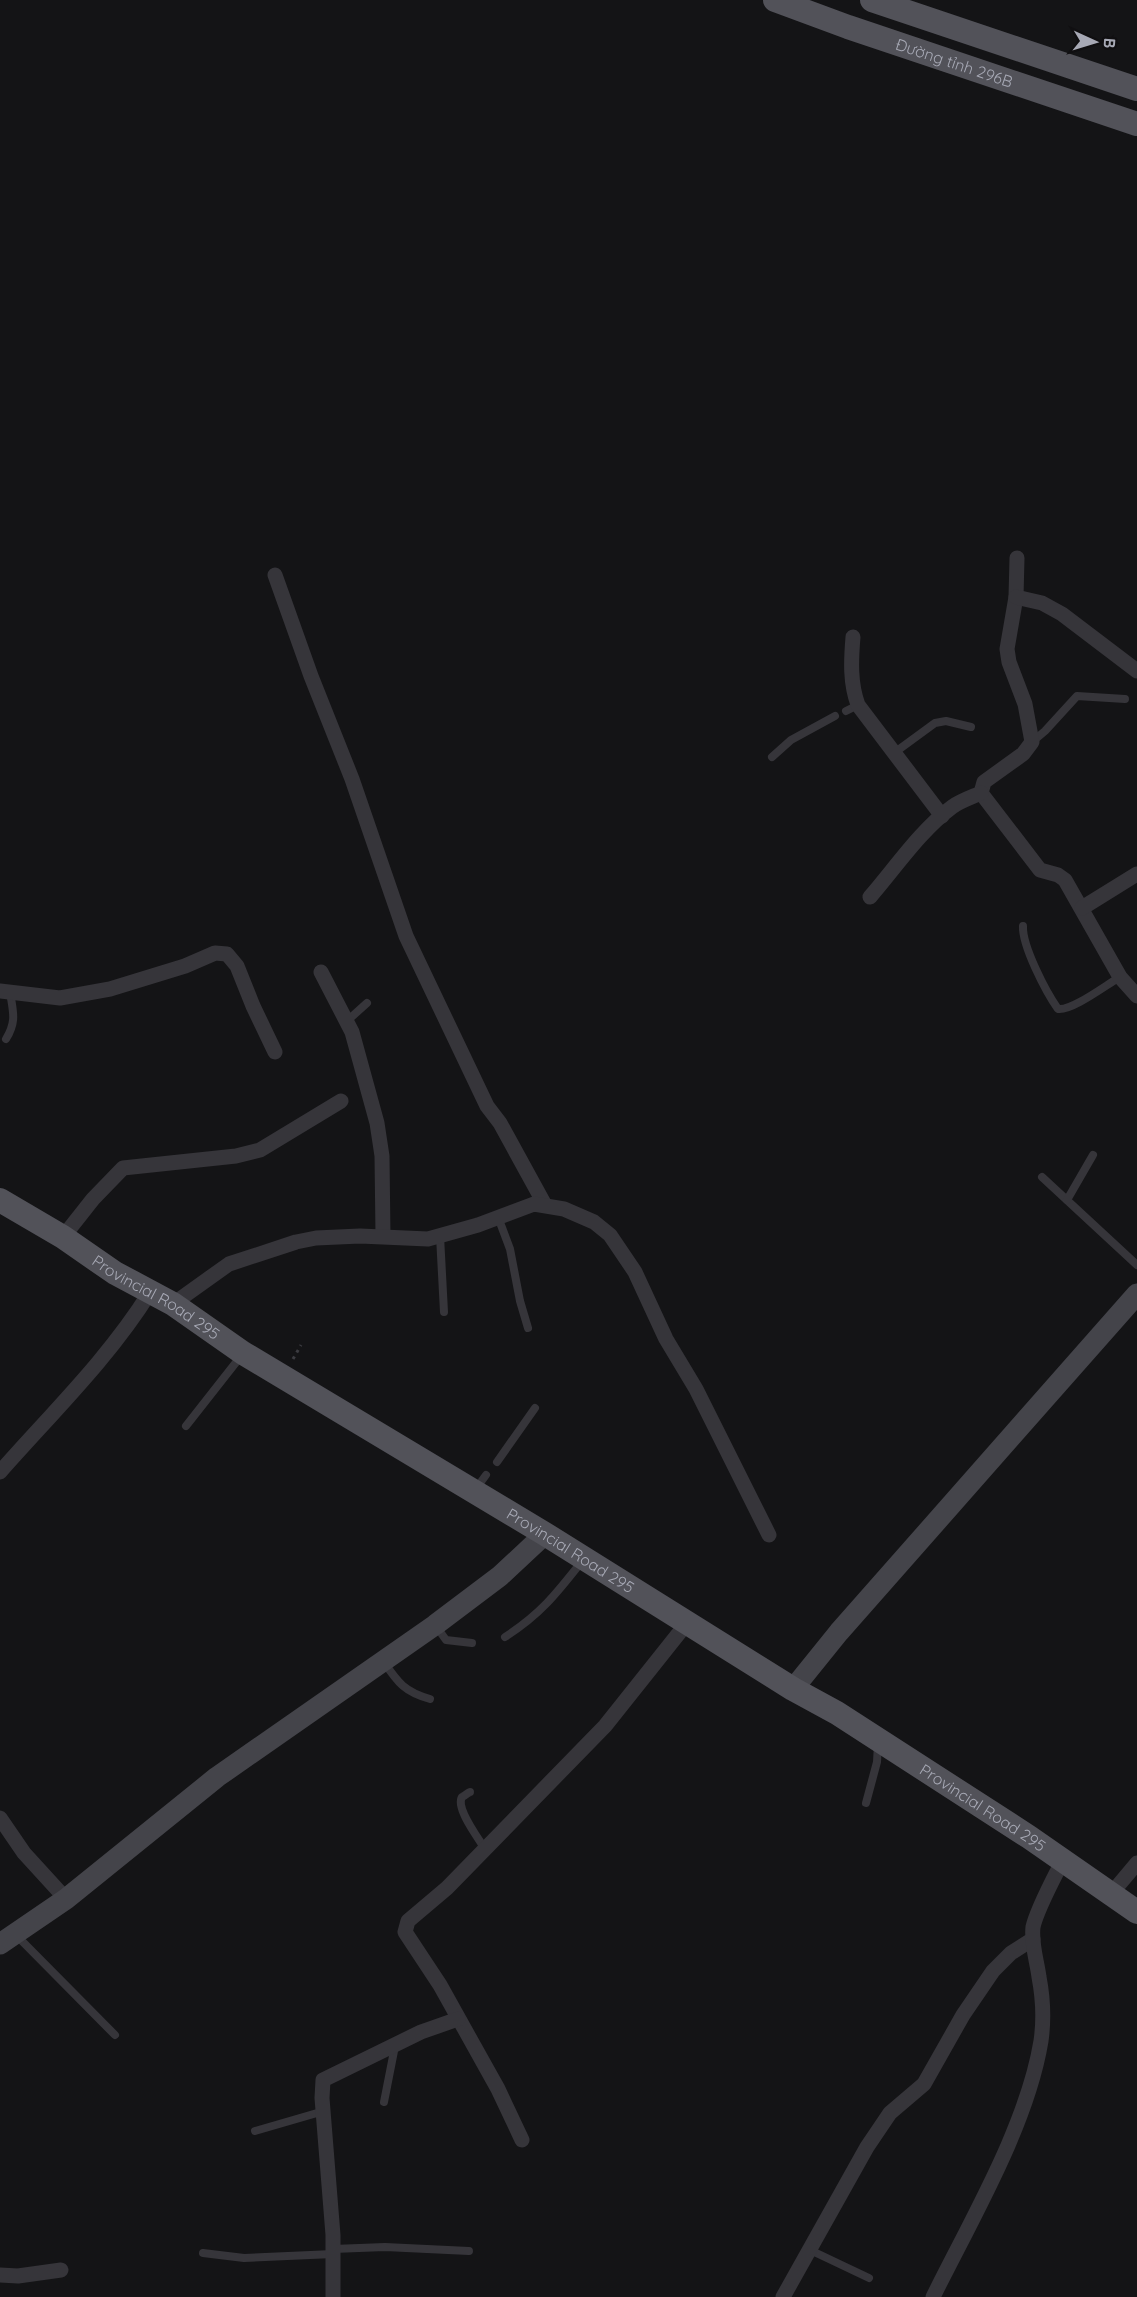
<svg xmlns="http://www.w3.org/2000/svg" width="1137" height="2297" font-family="Quicksand,sans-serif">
  <rect width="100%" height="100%" fill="#141416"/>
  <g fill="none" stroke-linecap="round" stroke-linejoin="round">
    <polyline stroke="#3c3c41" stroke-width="3" stroke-dasharray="3 4.5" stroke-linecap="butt" points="293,1359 301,1345"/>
    <g stroke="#36353a" stroke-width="8">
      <polyline points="846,711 858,705"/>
      <polyline points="1032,742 1045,731 1077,696 1125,699"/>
      <polyline points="894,753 935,723 946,721 971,727"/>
      <polyline points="772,757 791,740 835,716"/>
      <path d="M1023 926C1022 946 1046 992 1058 1009 1072 1011 1106 985 1120 977"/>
      <polyline points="347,1021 367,1003"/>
      <path d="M6 1039C17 1021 13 1012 10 992"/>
      <polyline points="1042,1177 1137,1265"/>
      <polyline points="1067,1200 1093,1155"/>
      <polyline points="498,1217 510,1249 520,1301 528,1328"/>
      <polyline points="440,1236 444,1312"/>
      <polyline points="186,1426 241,1356"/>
      <polyline points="497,1462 535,1408"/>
      <polyline points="475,1490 486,1475"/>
      <polyline points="436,1626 446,1640 472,1643"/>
      <path d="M505 1637C541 1614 557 1593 583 1560"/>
      <path d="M384 1662C398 1683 405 1692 430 1699"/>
      <path d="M470 1792C469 1792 463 1797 462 1797 455 1808 479 1839 485 1849"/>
      <polyline points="866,1803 877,1762 878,1744"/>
      <polyline points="17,1936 115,2035"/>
      <polyline points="384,2102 395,2046"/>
      <polyline points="255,2131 324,2111"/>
      <polyline points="333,2249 385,2247 469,2251"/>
      <polyline points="810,2250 869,2278"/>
      <polyline points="203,2253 244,2258 333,2254"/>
    </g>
    <g stroke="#36353a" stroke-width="15">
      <polyline points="1017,558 1016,597 1007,649 1009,662 1025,704 1032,742 1023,754 984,782 981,793 1040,870 1058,875 1065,880 1120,977 1137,996"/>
      <polyline points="275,575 311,676 352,779 406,936 487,1106 500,1123 545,1205"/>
      <polyline points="1016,597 1042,603 1062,614 1137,671"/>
      <path d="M853 637C851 661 850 683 858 705L942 816"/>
      <path d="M870 897C896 867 920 831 952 807 960 801 972 797 981 793"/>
      <polyline points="1082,908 1137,874"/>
      <polyline points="321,972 352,1032 377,1123 382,1156 383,1236"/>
      <polyline points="0,991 60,998 110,989 185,966 215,953 227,954 237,966 253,1006 275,1052"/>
      <polyline points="63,1237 93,1199 123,1168 236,1156 260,1150 341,1101"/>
      <polyline points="173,1304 229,1264 296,1242 316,1238 360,1236 428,1239 478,1225 534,1204 564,1209 594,1222 610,1235 635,1272 666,1339 696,1389 769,1535"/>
      <path d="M0 1472C51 1414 109 1358 150 1292"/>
      <polyline points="0,1818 24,1853 66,1899"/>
      <polyline points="1111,1894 1137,1863"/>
      <polyline points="522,2140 498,2089 440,1985 405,1932 408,1921 447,1888 605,1726 687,1623"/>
      <polyline points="0,2275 18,2276 61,2270"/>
      <polyline points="333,2297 333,2235 322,2098 323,2080 421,2032 458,2019"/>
      <polyline points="783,2297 867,2147 890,2113 924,2084 963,2015 993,1971 1011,1953 1033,1939"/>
      <path d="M933 2297C971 2220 1027 2126 1041 2041 1044 2020 1043 1998 1039 1977 1037 1961 1031 1944 1033 1927 1037 1909 1054 1878 1063 1860"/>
    </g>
    <g stroke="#44444a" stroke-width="21">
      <polyline points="793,1689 839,1632 1137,1294"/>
      <polyline points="0,1944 66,1899 217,1777 435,1625 500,1576 545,1534"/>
    </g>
    <g stroke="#525259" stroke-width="24">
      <path id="s1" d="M775 0 848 27 1137 124"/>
      <polyline points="872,0 1137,89"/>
      <path id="s2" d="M0 1200 63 1237 115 1273 173 1304 243 1353 545 1534 793 1689 837 1713 1029 1837 1137 1912"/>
    </g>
  </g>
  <g text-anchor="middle" stroke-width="4.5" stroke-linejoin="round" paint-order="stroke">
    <g font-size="16" fill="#a7a9b5" stroke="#100f11">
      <text dy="6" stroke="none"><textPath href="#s1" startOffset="190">Đường tỉnh 296B</textPath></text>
      <text dy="6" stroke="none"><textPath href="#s2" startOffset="184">Provincial Road 295</textPath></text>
      <text dy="6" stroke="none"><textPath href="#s2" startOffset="670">Provincial Road 295</textPath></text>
      <text dy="6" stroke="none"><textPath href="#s2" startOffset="1156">Provincial Road 295</textPath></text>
    </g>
  </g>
  <g transform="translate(1095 42) rotate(94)" stroke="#100f11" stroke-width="4.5" paint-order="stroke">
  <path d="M0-4.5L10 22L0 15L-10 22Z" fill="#a7a9b5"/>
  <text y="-9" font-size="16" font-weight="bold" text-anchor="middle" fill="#a7a9b5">B</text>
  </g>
</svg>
